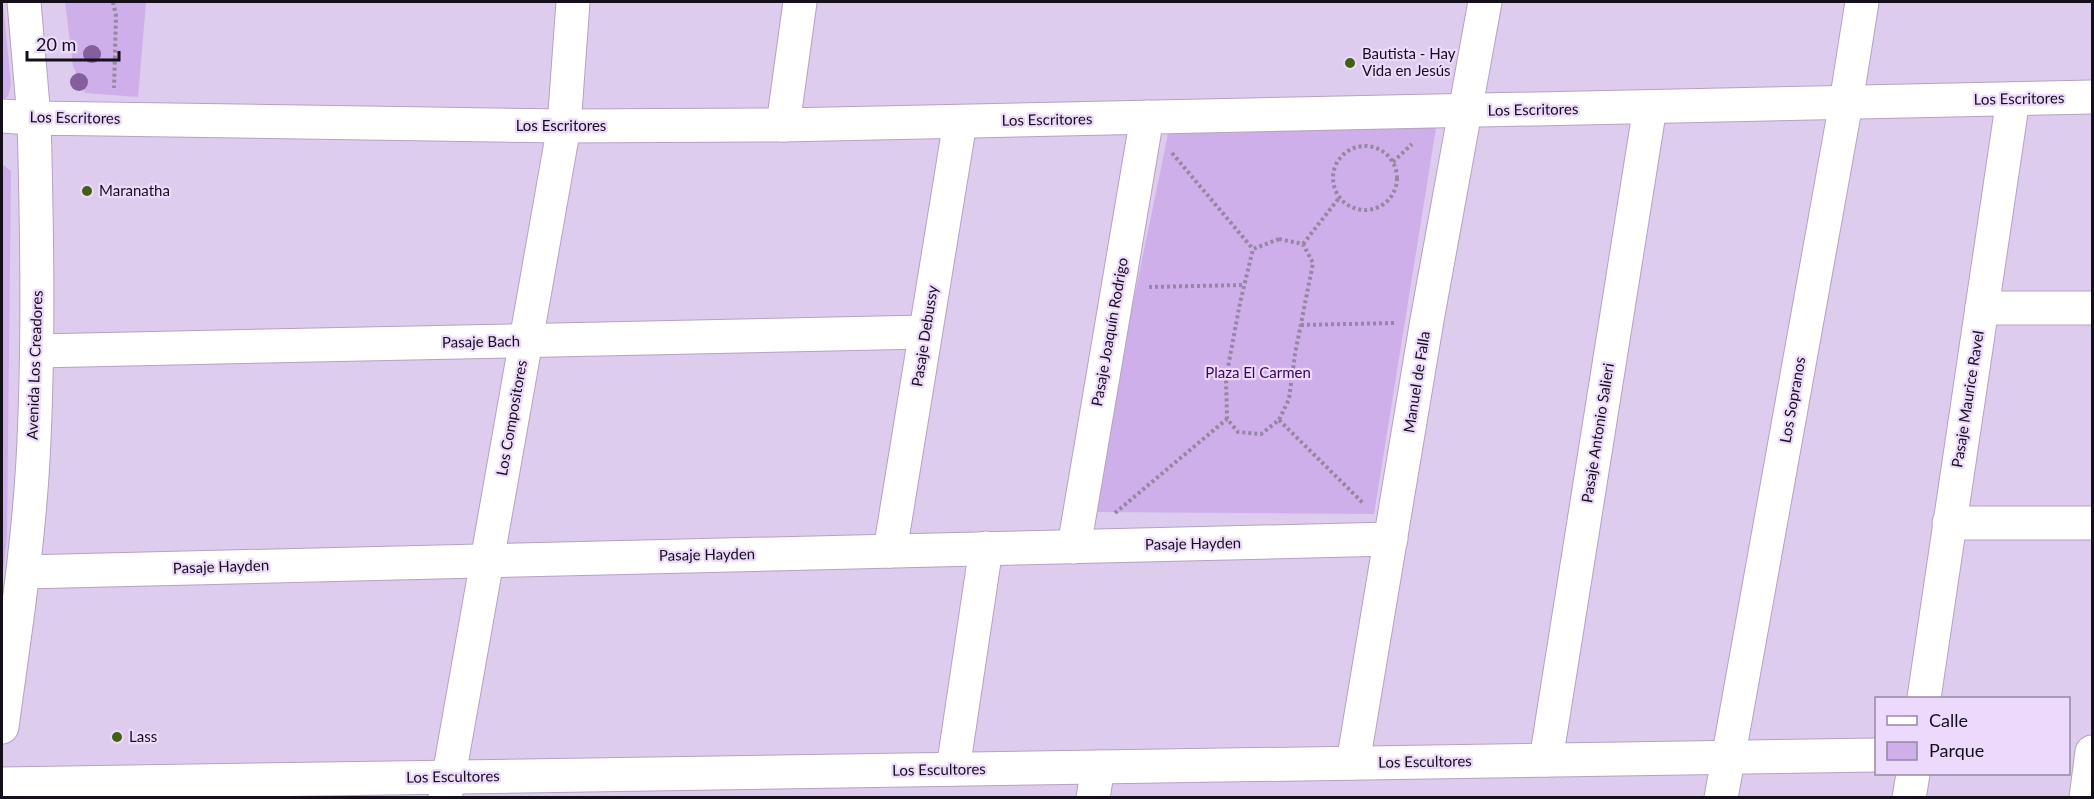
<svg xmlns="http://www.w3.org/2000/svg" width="2094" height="799" font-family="Lato,sans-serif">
  <rect width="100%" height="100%" fill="#deccee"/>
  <g fill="#cfafea">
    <polygon points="2,2 3,2 11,85 8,96 2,102"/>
    <polygon points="65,2 146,2 138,97 85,93 73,66"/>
    <polygon points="1437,122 1374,514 1090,512 1169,129"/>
    <polygon points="2,164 11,171 7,537 2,582"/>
  </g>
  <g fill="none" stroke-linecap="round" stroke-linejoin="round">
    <defs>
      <g id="minor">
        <polyline points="783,125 800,2"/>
        <polyline points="1982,308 2092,308"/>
        <polyline points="37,351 925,332"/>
        <polyline points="1949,523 2092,523"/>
        <polyline points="1074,547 1147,117"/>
        <polyline points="890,551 960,122"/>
        <polyline points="23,572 1391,539"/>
        <polyline points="1924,698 2013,99"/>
        <path d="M2 727C14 638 28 550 33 460 39 346 37 232 34 118L564 126 783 125 2092 97"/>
        <polyline points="1546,760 1650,107"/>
        <polyline points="1353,763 1427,320 1485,2"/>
        <polyline points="953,769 986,548"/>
        <polyline points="2,784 1876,755"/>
        <polyline points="445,798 564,126 573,2"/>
        <polyline points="1093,798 1098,767"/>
        <polyline points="1721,798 1846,103 1862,2"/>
        <polyline points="1909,798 1913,774"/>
        <polyline points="2086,798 2092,752"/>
      </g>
      <polyline id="tertiary" points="2,116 34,118 24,2"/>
    </defs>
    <use href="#minor" stroke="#b4a2c3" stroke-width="35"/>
    <use href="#tertiary" stroke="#b4a2c3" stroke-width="35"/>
    <g stroke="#9587a1" stroke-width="4" stroke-dasharray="3 3" stroke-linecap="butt">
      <polyline points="113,2 116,16 114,88"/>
      <circle cx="1365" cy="178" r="32"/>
      <polyline points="1172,153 1253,249"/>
      <polyline points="1393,162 1412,144"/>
      <polygon points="1279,239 1303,244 1313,263 1295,354 1289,399 1279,420 1261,434 1238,432 1227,419 1226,378 1240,303 1253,249"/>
      <polyline points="1303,244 1339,198"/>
      <polyline points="1149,287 1244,285"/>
      <polyline points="1301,325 1396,323"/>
      <polyline points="1279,420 1364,504"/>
      <polyline points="1115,513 1227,419"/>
    </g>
    <use href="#minor" stroke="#fff" stroke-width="33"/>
    <use href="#tertiary" stroke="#fff" stroke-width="33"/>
  </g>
  <g fill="#855e9d">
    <circle cx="92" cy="54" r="9"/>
    <circle cx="79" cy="82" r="9"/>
  </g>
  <g fill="#426013" stroke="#ecd9fc" stroke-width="2">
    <circle cx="1350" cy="63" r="6"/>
    <circle cx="87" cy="191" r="6"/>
    <circle cx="117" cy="737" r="6"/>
  </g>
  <g text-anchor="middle" stroke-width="4.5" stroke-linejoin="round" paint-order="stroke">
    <g font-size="15" fill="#150f1b" stroke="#ecd9fc" text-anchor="start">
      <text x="1362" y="59">Bautista - Hay<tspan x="1362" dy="17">Vida en Jesús</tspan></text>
      <text x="99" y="196">Maranatha</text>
      <text x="129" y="742">Lass</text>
    </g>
    <g font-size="15" fill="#150f1b" stroke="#ecd9fc">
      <text transform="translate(2019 99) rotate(-1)" y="5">Los Escritores</text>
      <text transform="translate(1533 110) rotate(-1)" y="5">Los Escritores</text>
      <text transform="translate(75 118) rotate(1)" y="5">Los Escritores</text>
      <text transform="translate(1047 120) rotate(-1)" y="5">Los Escritores</text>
      <text x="561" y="131">Los Escritores</text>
      <text transform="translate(1110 332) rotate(-80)" y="5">Pasaje Joaquín Rodrigo</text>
      <text transform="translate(925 336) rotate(-81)" y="5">Pasaje Debussy</text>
      <text transform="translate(481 342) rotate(-1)" y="5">Pasaje Bach</text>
      <text transform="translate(35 365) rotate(-88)" y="5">Avenida Los Creadores</text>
      <text transform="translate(1417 382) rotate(-81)" y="5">Manuel de Falla</text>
      <text transform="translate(1968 399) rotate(-81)" y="5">Pasaje Maurice Ravel</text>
      <text transform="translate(1793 400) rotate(-80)" y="5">Los Sopranos</text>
      <text transform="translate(512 418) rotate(-80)" y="5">Los Compositores</text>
      <text transform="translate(1598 433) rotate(-81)" y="5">Pasaje Antonio Salieri</text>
      <text transform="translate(1193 544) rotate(-1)" y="5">Pasaje Hayden</text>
      <text transform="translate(707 555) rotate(-1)" y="5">Pasaje Hayden</text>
      <text transform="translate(221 567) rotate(-2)" y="5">Pasaje Hayden</text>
      <text transform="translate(1425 762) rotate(-1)" y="5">Los Escultores</text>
      <text transform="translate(939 770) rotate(-1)" y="5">Los Escultores</text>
      <text transform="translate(453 777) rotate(-1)" y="5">Los Escultores</text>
    </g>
    <g font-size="15" fill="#3d045b" stroke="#ecd9fc">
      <text x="1258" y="378">Plaza El Carmen</text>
    </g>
  </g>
  <rect width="2094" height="799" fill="none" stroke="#150f1b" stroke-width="6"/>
  <rect x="1875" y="697" width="195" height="78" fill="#ecd9fc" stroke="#9688a2" stroke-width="1.5"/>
  <rect x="1887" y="716" width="30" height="9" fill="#ffffff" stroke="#9688a2" stroke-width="1.5"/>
  <text x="1929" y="727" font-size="18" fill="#150f1b">Calle</text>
  <rect x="1887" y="742" width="30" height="18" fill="#cfafea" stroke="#9688a2" stroke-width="1.5"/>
  <text x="1929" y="757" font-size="18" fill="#150f1b">Parque</text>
  <path d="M27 51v9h92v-9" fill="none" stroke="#150f1b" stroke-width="3"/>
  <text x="36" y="51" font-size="18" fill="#150f1b" stroke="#ecd9fc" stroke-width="4.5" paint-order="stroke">20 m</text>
</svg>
